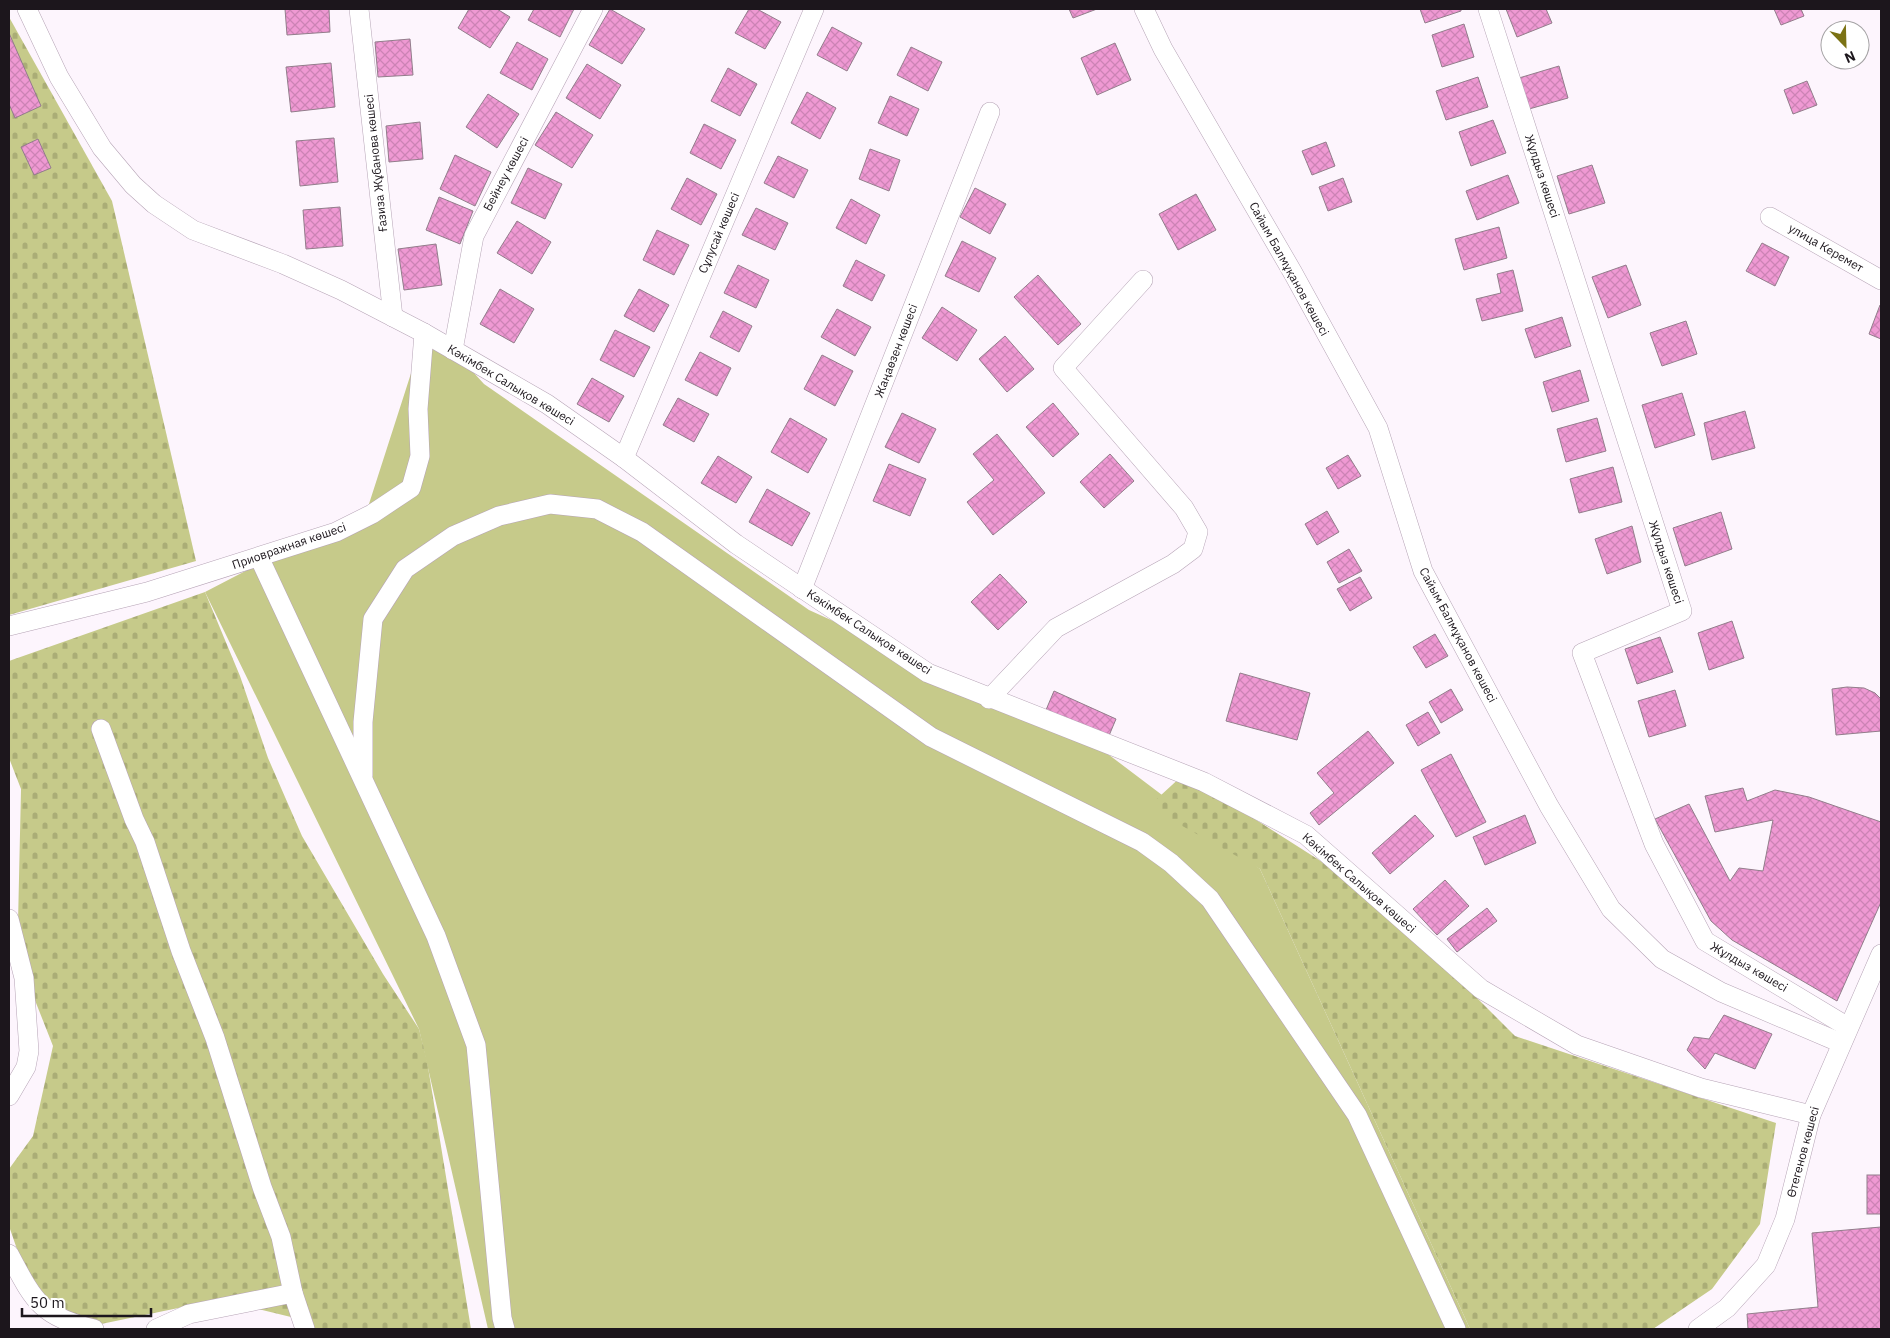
<svg xmlns="http://www.w3.org/2000/svg" width="1890" height="1338" font-family="'IBM Plex Sans',sans-serif">
  <defs>
    <pattern id="cemetery-stones" width="16" height="16" patternUnits="userSpaceOnUse" patternTransform="scale(1.25)"><rect width="16" height="16" fill="#c6ca8a"/><path d="M2 7V4a2 2 0 0 1 4 0v3zM10 15v-3a2 2 0 0 1 4 0v3z" fill="#aaad76"/></pattern>
    <pattern id="building-cross-hatch" width="8" height="8" patternUnits="userSpaceOnUse" patternTransform="scale(1.25)"><rect width="8" height="8" fill="#ef99d3"/><path d="M0 0l8 8M0 8l8-8" fill="none" stroke="#cc83b5"/></pattern>
  </defs>
  <rect width="100%" height="100%" fill="#fdf5fd"/>
  <polygon fill="#c6ca8a" points="424,333 453,350 484,384 809,610 1080,733 1260,869 1470,1329 488,1329 419,1029 205,592 368,507"/>
  <g fill="url(#cemetery-stones)">
    <polygon points="9,17 112,201 196,561 9,615"/>
    <polygon points="205,592 240,676 268,758 302,836 383,974 419,1029 427,1061 471,1329 300,1329 295,1318 254,1308 188,1306 77,1329 61,1329 36,1304 10,1229 9,1218 9,1169 33,1136 53,1046 25,975 18,923 21,789 9,758 9,661"/>
    <polygon points="1184,774 1374,895 1515,1036 1776,1123 1760,1224 1712,1289 1653,1329 1470,1329 1260,869 1148,807"/>
  </g>
  <g fill="url(#building-cross-hatch)" stroke="#927d8b">
    <polygon points="285,9 329,9 330,32 287,35"/>
    <polygon points="469,9 497,9 510,17 490,48 458,28"/>
    <polygon points="534,9 574,9 560,37 528,20"/>
    <polygon points="610,9 645,29 622,64 589,45"/>
    <polygon points="749,9 757,9 781,22 765,49 735,33"/>
    <polygon points="1069,9 1097,9 1073,18"/>
    <polygon points="1420,9 1461,9 1461,11 1425,23"/>
    <polygon points="1506,9 1546,9 1552,23 1517,37"/>
    <polygon points="1774,9 1801,9 1804,16 1781,25"/>
    <polygon points="1464,24 1474,57 1442,67 1432,35"/>
    <polygon points="832,27 862,43 847,71 817,55"/>
    <polygon points="9,33 41,106 15,118 9,104"/>
    <polygon points="410,39 413,75 378,77 375,42"/>
    <polygon points="517,42 548,59 532,90 500,73"/>
    <polygon points="1115,43 1131,80 1097,95 1081,58"/>
    <polygon points="911,47 942,62 928,91 897,75"/>
    <polygon points="331,63 335,107 291,112 286,67"/>
    <polygon points="587,64 621,85 600,119 566,98"/>
    <polygon points="1559,66 1568,98 1529,109 1519,78"/>
    <polygon points="728,68 757,84 740,116 711,101"/>
    <polygon points="1478,77 1488,107 1446,120 1436,91"/>
    <polygon points="1807,81 1817,105 1793,114 1784,90"/>
    <polygon points="807,92 836,108 820,139 791,123"/>
    <polygon points="488,94 519,114 497,148 466,127"/>
    <polygon points="890,96 919,109 907,136 878,123"/>
    <polygon points="556,112 593,135 572,168 535,145"/>
    <polygon points="1493,120 1506,153 1471,166 1459,132"/>
    <polygon points="420,122 423,159 389,162 386,126"/>
    <polygon points="704,124 736,140 721,169 690,153"/>
    <polygon points="334,138 338,182 300,186 296,141"/>
    <polygon points="38,139 51,168 34,175 21,147"/>
    <polygon points="1326,142 1335,166 1312,175 1302,151"/>
    <polygon points="870,149 900,160 889,191 859,179"/>
    <polygon points="455,155 491,172 475,206 440,189"/>
    <polygon points="778,156 808,170 794,198 764,183"/>
    <polygon points="1592,165 1605,203 1569,214 1557,176"/>
    <polygon points="528,168 562,184 545,219 511,203"/>
    <polygon points="1508,175 1519,203 1477,220 1466,191"/>
    <polygon points="687,178 717,194 701,225 671,209"/>
    <polygon points="1343,178 1352,202 1328,211 1319,187"/>
    <polygon points="975,188 1006,204 990,234 960,217"/>
    <polygon points="1196,194 1216,230 1178,250 1159,214"/>
    <polygon points="439,197 473,211 460,244 426,230"/>
    <polygon points="851,199 880,215 866,244 836,228"/>
    <polygon points="340,207 343,246 306,249 303,210"/>
    <polygon points="756,208 788,223 775,250 742,235"/>
    <polygon points="517,221 551,242 532,274 497,253"/>
    <polygon points="1499,227 1507,258 1464,270 1455,239"/>
    <polygon points="657,230 689,245 674,275 643,260"/>
    <polygon points="962,241 996,258 979,292 945,276"/>
    <polygon points="1762,243 1789,257 1775,286 1746,271"/>
    <polygon points="436,244 442,285 404,290 398,249"/>
    <polygon points="856,260 885,275 872,301 843,286"/>
    <polygon points="738,265 769,280 756,308 724,293"/>
    <polygon points="1626,265 1641,305 1608,318 1592,277"/>
    <polygon points="1513,270 1523,311 1482,321 1476,299 1501,293 1497,274"/>
    <polygon points="1038,275 1081,324 1058,345 1014,297"/>
    <polygon points="500,289 534,309 514,343 480,324"/>
    <polygon points="639,289 669,305 654,332 624,316"/>
    <polygon points="1880,305 1881,306 1881,339 1869,334"/>
    <polygon points="942,307 977,330 957,361 922,338"/>
    <polygon points="837,309 871,327 855,356 821,337"/>
    <polygon points="723,311 752,326 739,352 710,337"/>
    <polygon points="1562,317 1571,346 1535,358 1525,329"/>
    <polygon points="1686,321 1697,354 1662,366 1650,333"/>
    <polygon points="615,330 650,347 634,377 600,360"/>
    <polygon points="1005,336 1034,369 1007,392 979,359"/>
    <polygon points="700,352 731,368 717,396 685,380"/>
    <polygon points="822,355 853,371 835,406 804,389"/>
    <polygon points="1580,370 1589,401 1552,412 1543,382"/>
    <polygon points="592,378 624,396 609,422 577,404"/>
    <polygon points="1682,393 1695,435 1655,448 1642,405"/>
    <polygon points="678,398 709,414 694,442 663,425"/>
    <polygon points="1053,403 1079,434 1053,457 1026,427"/>
    <polygon points="1745,411 1755,448 1712,460 1704,423"/>
    <polygon points="902,413 936,429 919,463 885,447"/>
    <polygon points="790,418 827,439 808,473 771,452"/>
    <polygon points="1597,418 1606,451 1566,462 1557,429"/>
    <polygon points="997,434 1045,493 993,535 967,502 994,480 973,454"/>
    <polygon points="1110,454 1134,481 1104,508 1080,482"/>
    <polygon points="1348,455 1361,476 1338,489 1326,468"/>
    <polygon points="718,456 752,477 736,503 701,483"/>
    <polygon points="889,464 926,479 910,516 873,501"/>
    <polygon points="1613,467 1622,502 1579,513 1570,479"/>
    <polygon points="767,489 810,513 792,546 749,522"/>
    <polygon points="1327,511 1339,532 1317,545 1305,524"/>
    <polygon points="1721,512 1732,549 1685,566 1673,528"/>
    <polygon points="1632,526 1641,562 1607,574 1595,539"/>
    <polygon points="1349,549 1362,571 1339,583 1327,562"/>
    <polygon points="1000,574 1027,602 998,630 971,602"/>
    <polygon points="1360,577 1372,598 1350,611 1337,589"/>
    <polygon points="1732,621 1744,658 1709,670 1698,633"/>
    <polygon points="1435,634 1448,656 1426,668 1413,647"/>
    <polygon points="1660,637 1673,672 1637,684 1625,649"/>
    <polygon points="1240,673 1310,693 1297,740 1226,721"/>
    <polygon points="1847,687 1864,688 1875,693 1881,699 1881,731 1836,735 1832,689"/>
    <polygon points="1451,689 1463,710 1441,723 1429,702"/>
    <polygon points="1675,690 1686,726 1649,737 1638,701"/>
    <polygon points="1054,691 1116,719 1108,738 1046,710"/>
    <polygon points="1428,712 1440,733 1418,746 1406,725"/>
    <polygon points="1368,731 1394,763 1319,825 1310,813 1334,793 1317,773"/>
    <polygon points="1451,754 1486,822 1456,837 1421,770"/>
    <polygon points="1743,788 1747,801 1775,790 1809,797 1881,822 1881,902 1837,1001 1732,940 1711,921 1655,819 1689,804 1730,881 1739,868 1763,871 1773,820 1715,832 1705,796"/>
    <polygon points="1415,815 1434,836 1390,874 1372,853"/>
    <polygon points="1525,815 1536,843 1485,865 1473,837"/>
    <polygon points="1445,880 1469,906 1437,935 1413,909"/>
    <polygon points="1487,908 1497,921 1457,952 1447,939"/>
    <polygon points="1724,1015 1772,1034 1755,1069 1715,1053 1705,1069 1687,1050 1694,1037 1709,1039"/>
    <rect x="1867" y="1175" width="14" height="39"/>
    <polygon points="1881,1227 1881,1329 1748,1329 1747,1314 1818,1307 1812,1233"/>
  </g>
  <g fill="none" stroke-linecap="round" stroke-linejoin="round">
    <defs>
      <g id="minor">
        <polyline points="27,9 59,77 102,148 133,185 154,204 193,230 283,264 341,290 424,333 547,404 624,458 736,544 928,673 1204,782 1306,835 1481,989 1577,1045 1701,1088 1811,1115"/>
        <polyline points="359,9 393,317"/>
        <polyline points="1144,9 1163,49 1293,273 1378,428 1423,571 1549,806 1611,909 1662,959 1721,992 1841,1043"/>
        <polyline points="1488,9 1682,611 1582,653 1654,844 1705,941 1848,1027"/>
        <polyline points="1770,217 1881,280"/>
        <polyline points="453,350 474,236 593,9"/>
        <polyline points="624,458 814,9"/>
        <polyline points="259,557 436,936 476,1045 502,1318 505,1329"/>
        <polyline points="802,589 990,112"/>
        <polyline points="9,626 147,592 336,532 372,514 411,488 420,456 418,409 424,333"/>
        <polyline points="989,699 1056,628 1173,564 1193,549 1198,532 1184,508 1063,368 1143,280"/>
        <polyline points="101,729 134,819 145,842 181,951 215,1038 262,1187 281,1237 293,1293 305,1329"/>
        <polyline points="363,776 363,722 373,619 405,569 453,536 499,516 550,504 597,509 642,532 931,737 1142,842 1171,863 1210,899 1357,1115 1456,1329"/>
        <polyline points="9,919 24,978 29,1051 26,1067 9,1096"/>
        <path d="M9 1254C34 1301 40 1316 94 1329"/>
        <polyline points="156,1329 189,1314 293,1293"/>
        <polyline points="1698,1329 1727,1308 1766,1265 1785,1219 1811,1115 1881,954"/>
      </g>
    </defs>
    <use href="#minor" stroke="#b6a4b6" stroke-width="20"/>
    <use href="#minor" stroke="#fff" stroke-width="19"/>
  </g>
  <g text-anchor="middle" stroke-width="4" stroke-linejoin="round" paint-order="stroke">
    <g font-size="12" fill="#1c161c" stroke="#fff">
      <text transform="translate(376 163) rotate(-96)" y="4">Ғазиза Жұбанова көшесі</text>
      <text transform="translate(506 174) rotate(-62)" y="4">Бейнеу көшесі</text>
      <text transform="translate(1542 176) rotate(72)" y="4">Жұлдыз көшесі</text>
      <text transform="translate(719 233) rotate(-67)" y="4">Сұлусай көшесі</text>
      <text transform="translate(1826 248) rotate(30)" y="4">улица Керемет</text>
      <text transform="translate(1289 269) rotate(61)" y="4">Сайым Балмұқанов көшесі</text>
      <text transform="translate(896 351) rotate(-69)" y="4">Жаңаөзен көшесі</text>
      <text transform="translate(511 385) rotate(31)" y="4">Кәкімбек Салықов көшесі</text>
      <text transform="translate(289 546) rotate(-19)" y="4">Приовражная көшесі</text>
      <text transform="translate(1666 562) rotate(72)" y="4">Жұлдыз көшесі</text>
      <text transform="translate(869 632) rotate(33)" y="4">Кәкімбек Салықов көшесі</text>
      <text transform="translate(1458 635) rotate(62)" y="4">Сайым Балмұқанов көшесі</text>
      <text transform="translate(1359 883) rotate(41)" y="4">Кәкімбек Салықов көшесі</text>
      <text transform="translate(1749 967) rotate(30)" y="4">Жұлдыз көшесі</text>
      <text transform="translate(1803 1152) rotate(-75)" y="4">Өтегенов көшесі</text>
    </g>
  </g>
  <rect width="1890" height="1338" fill="none" stroke="#1c161c" stroke-width="20"/>
  <g transform="translate(1845 45) rotate(157)"><circle r="24" fill="#ffffff" stroke="#a4a2a4"/>
  <path d="M0-4L9 19L0 12L-9 19Z" fill="#7b7214"/>
  <text y="-8" font-size="14" font-weight="bold" text-anchor="middle" fill="#1c161c">N</text>
  </g>
  <path d="M22 1308v8h129v-8" fill="none" stroke="#1c161c" stroke-width="2.5"/>
  <text x="30" y="1308" font-size="15" fill="#1c161c" stroke="#ffffff" stroke-width="4" paint-order="stroke">50 m</text>
</svg>
